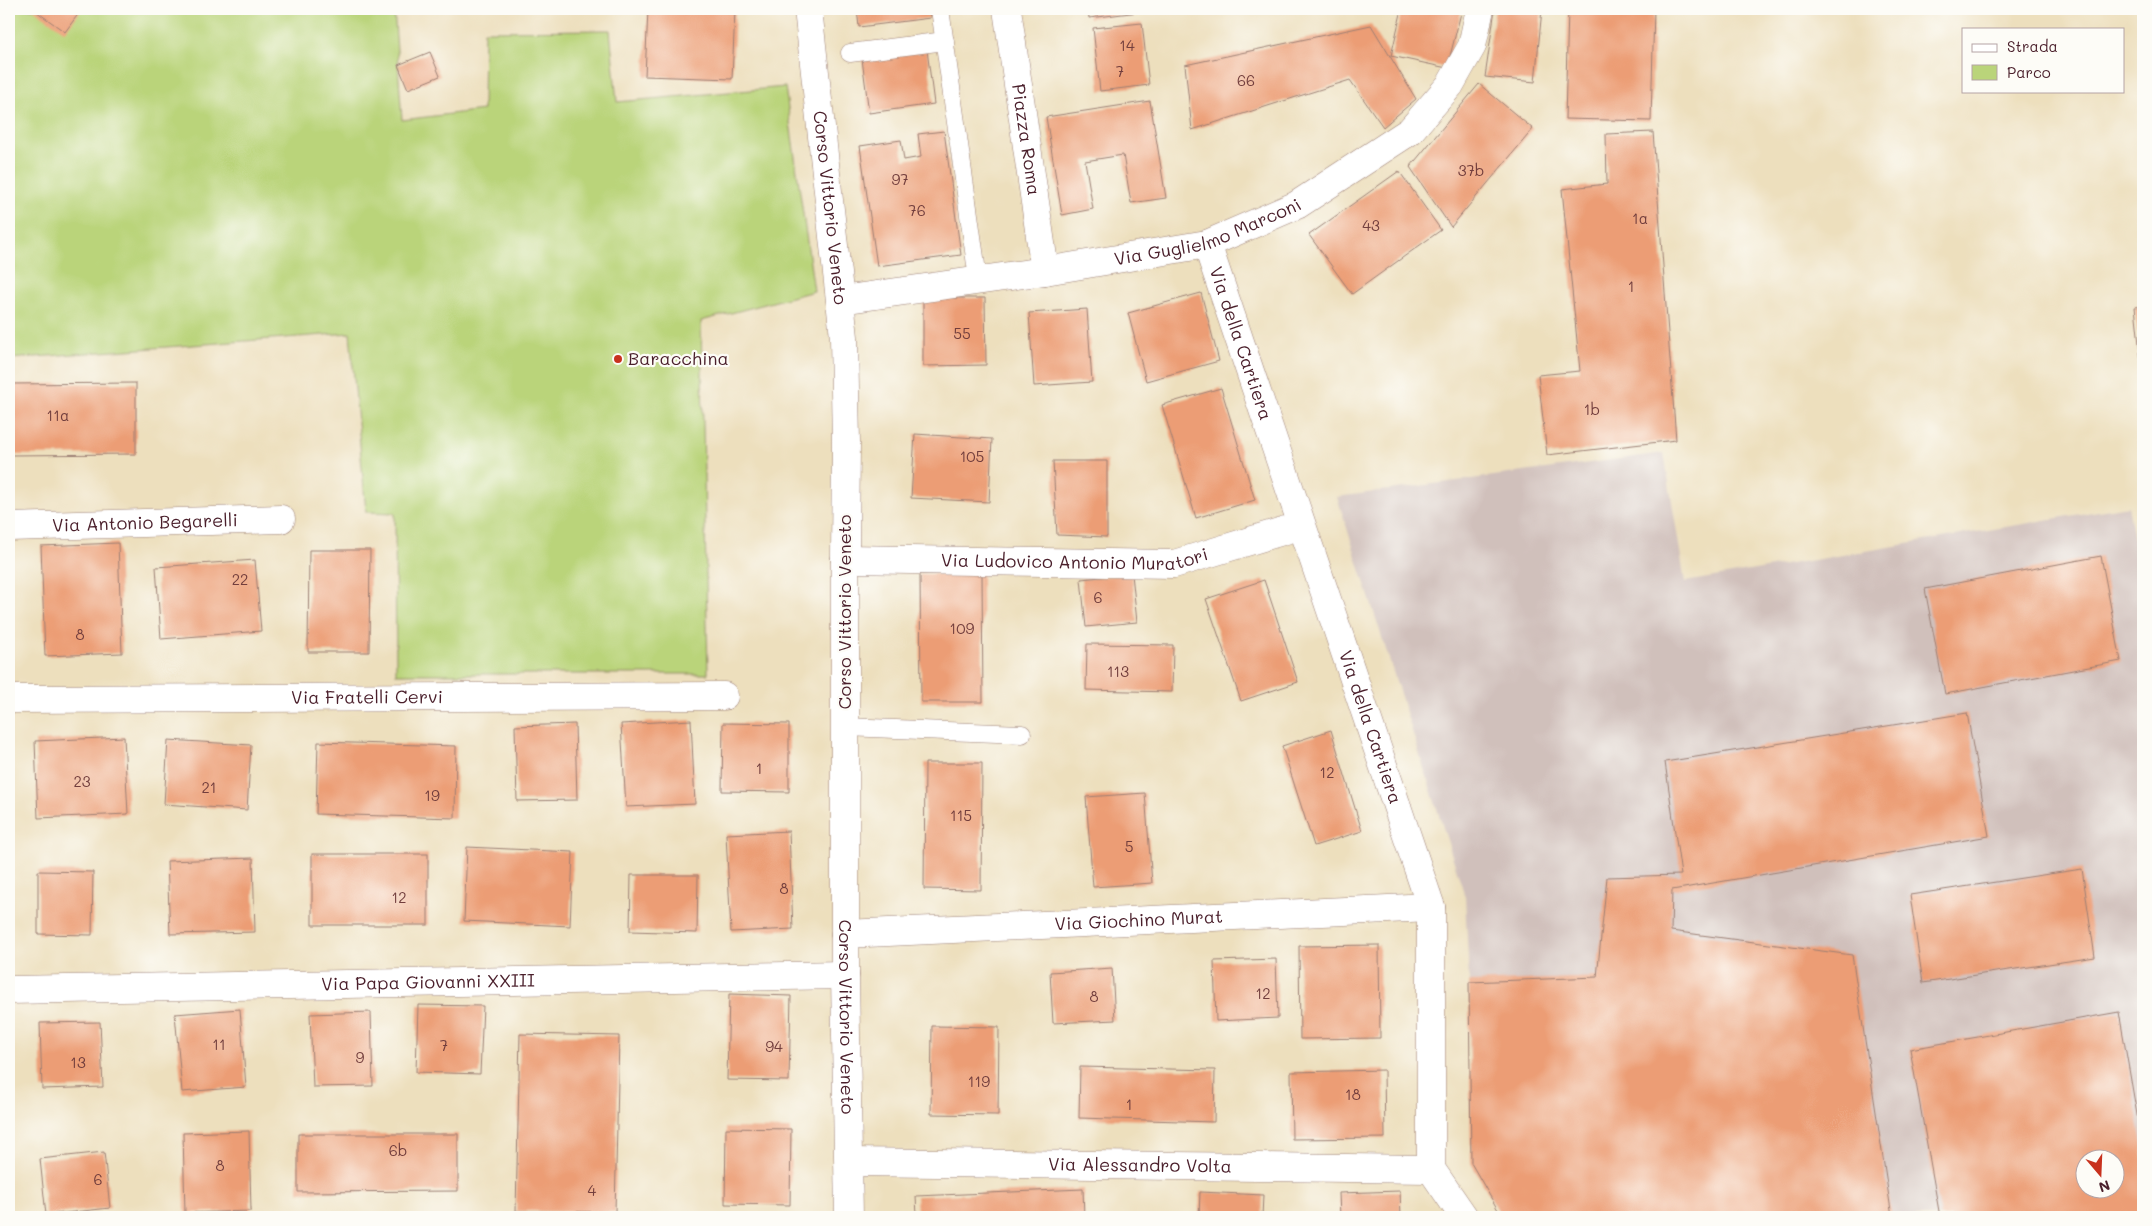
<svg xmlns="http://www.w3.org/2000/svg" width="2152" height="1226" font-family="Mali,sans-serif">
  <rect width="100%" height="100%" fill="#fdfcf7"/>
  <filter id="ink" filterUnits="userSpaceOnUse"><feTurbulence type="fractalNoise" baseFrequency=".02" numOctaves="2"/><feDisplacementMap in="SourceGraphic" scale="10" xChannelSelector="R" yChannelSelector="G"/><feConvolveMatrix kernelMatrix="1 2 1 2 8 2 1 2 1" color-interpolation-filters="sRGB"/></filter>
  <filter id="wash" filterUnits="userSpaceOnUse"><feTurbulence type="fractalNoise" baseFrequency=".0096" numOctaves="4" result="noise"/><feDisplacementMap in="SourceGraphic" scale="20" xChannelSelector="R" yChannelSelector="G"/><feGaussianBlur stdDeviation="1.12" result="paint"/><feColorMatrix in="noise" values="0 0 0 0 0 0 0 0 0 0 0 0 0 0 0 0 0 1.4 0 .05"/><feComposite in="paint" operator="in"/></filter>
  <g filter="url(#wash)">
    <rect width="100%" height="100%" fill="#eddfbd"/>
    <path fill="#d0c0bb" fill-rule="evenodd" d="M1664 453 1685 582 2128 506 2143 587V1217H1502L1471 1163 1469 982 1465 896 1337 497ZM2084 1158H2114V1188H2084Z"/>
    <polygon fill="#bad47a" stroke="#827a52" points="9,9 394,9 402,120 483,110 484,31 610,30 617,102 785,87 814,291 701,321 708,674 396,674 395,513 366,512 350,333 9,359"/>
    <g id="blocks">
      <g fill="#ec9d74" fill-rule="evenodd">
        <polygon points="33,9 82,9 65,32"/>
        <polygon points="648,9 735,10 732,79 645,76"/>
        <polygon points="857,9 929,9 930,18 859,27"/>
        <polygon points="1088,9 1138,9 1139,12 1089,18"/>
        <polygon points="1402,9 1462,9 1447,68 1391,56"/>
        <polygon points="1495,9 1542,9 1535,82 1485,77"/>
        <polygon points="1568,9 1654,9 1651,121 1565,119"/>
        <polygon points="1142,23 1149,85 1100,91 1093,28"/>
        <polygon points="1371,25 1416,99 1383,127 1350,80 1192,130 1185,65"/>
        <polygon points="927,50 934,104 869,113 862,59"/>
        <polygon points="430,52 440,76 408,89 398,65"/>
        <polygon points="1479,84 1533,129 1451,227 1410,167"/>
        <polygon points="1150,101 1166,198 1131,203 1123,155 1085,161 1093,209 1062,215 1046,117"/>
        <polygon points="944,131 961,255 877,266 860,146 901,140 904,160 921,157 918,134"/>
        <polygon points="1653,132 1676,440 1547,455 1538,375 1580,371 1562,189 1607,184 1606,134"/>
        <polygon points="1399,171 1441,230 1352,294 1309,235"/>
        <polygon points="1201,293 1219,361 1146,381 1128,313"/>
        <polygon points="923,298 985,298 986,365 923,366"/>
        <polygon points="2143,306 2143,372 2142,372 2135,307"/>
        <polygon points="1087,309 1092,382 1034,386 1029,313"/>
        <polygon points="136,383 136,454 10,455 9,384"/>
        <polygon points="1221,388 1255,500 1196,518 1162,405"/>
        <polygon points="915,434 992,439 989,502 911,498"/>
        <polygon points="1053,461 1107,461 1107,537 1057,535"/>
        <polygon points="118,543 122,653 45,656 41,546"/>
        <polygon points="309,550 370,550 369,652 308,652"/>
        <polygon points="2101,556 2121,661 1945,694 1925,589"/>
        <polygon points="255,560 261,631 161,639 156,567"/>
        <polygon points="920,574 982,574 983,702 921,702"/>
        <polygon points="1132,574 1137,622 1086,627 1081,579"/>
        <polygon points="1264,580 1298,682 1241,701 1206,599"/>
        <polygon points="1087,644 1173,645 1172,692 1086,690"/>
        <polygon points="1967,713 1989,836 1672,890 1671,931 1852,955 1892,1217 1502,1217 1471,1163 1469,982 1597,977 1607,877 1681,875 1665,762"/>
        <polygon points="691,720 695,804 626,807 621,724"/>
        <polygon points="723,723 789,724 789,792 722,791"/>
        <polygon points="575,724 577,800 517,801 515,726"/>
        <polygon points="1331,730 1362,831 1314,846 1282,746"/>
        <polygon points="124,737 128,814 38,818 35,741"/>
        <polygon points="168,740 251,745 247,810 164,804"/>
        <polygon points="318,742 456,746 455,818 316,814"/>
        <polygon points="925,763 982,763 981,890 924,889"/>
        <polygon points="1145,793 1152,883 1093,887 1086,797"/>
        <polygon points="789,831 793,929 731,932 726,834"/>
        <polygon points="467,847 573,852 570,926 464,921"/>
        <rect x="312" y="854" width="116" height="71"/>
        <polygon points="253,858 255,932 170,934 167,861"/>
        <polygon points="2082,869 2095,957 1923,983 1910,895"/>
        <polygon points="38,871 93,872 92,935 38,934"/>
        <polygon points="631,875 698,875 697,933 630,931"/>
        <polygon points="1379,945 1380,1038 1300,1039 1299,946"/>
        <polygon points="1276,959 1278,1018 1216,1021 1214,961"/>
        <polygon points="1112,968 1115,1020 1053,1023 1050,972"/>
        <polygon points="729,994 791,996 789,1081 727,1080"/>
        <polygon points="418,1005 483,1006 480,1074 416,1072"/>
        <polygon points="240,1009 246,1087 182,1092 175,1014"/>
        <polygon points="371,1012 373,1086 313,1087 310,1014"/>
        <path d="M2119 1012 2143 1149V1217H1940L1910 1049ZM2084 1158H2114V1188H2084Z"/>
        <polygon points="100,1022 103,1087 42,1089 40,1023"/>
        <polygon points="932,1026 999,1027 998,1115 931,1114"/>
        <polygon points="520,1034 619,1036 615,1212 516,1211"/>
        <polygon points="1080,1067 1215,1070 1214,1122 1079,1118"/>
        <polygon points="1384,1070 1385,1138 1292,1139 1291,1072"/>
        <polygon points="726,1128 791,1129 790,1205 725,1204"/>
        <polygon points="249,1131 251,1211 185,1213 183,1133"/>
        <polygon points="298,1134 458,1134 458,1191 298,1192"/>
        <polygon points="104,1152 110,1208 46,1215 40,1159"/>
        <polygon points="1083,1189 1084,1217 917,1217 916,1196"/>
        <polygon points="1400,1191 1401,1217 1340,1217 1339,1193"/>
        <polygon points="1200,1192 1263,1195 1262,1217 1199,1217"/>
      </g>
    </g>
  </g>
  <g filter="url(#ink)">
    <use href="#blocks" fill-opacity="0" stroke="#9c7f74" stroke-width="1"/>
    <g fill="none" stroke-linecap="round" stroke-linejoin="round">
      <defs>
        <g id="service">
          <polyline points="940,9 978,279"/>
          <polyline points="850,53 945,41"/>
          <polyline points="845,727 1022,734"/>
        </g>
        <g id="minor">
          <path id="s1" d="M808 9 844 337 846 443 845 559V975L849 1217"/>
          <path id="s2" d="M1007 9 1045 271"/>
          <path id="s3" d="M1207 244 1431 907V1169L1464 1217"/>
          <path id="s4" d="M841 300 1045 271 1207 244 1297 205 1410 131 1450 85 1472 46 1480 9"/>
          <path id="s5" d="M9 527 281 519"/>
          <path id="s6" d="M845 559 1174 564 1299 526"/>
          <path id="s7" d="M9 699 724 696"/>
          <path id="s8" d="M845 934 1431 907"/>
          <path id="s9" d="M9 990 845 975"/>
          <path id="s10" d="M849 1162 1431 1169"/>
        </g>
      </defs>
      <use href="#service" stroke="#9c7f74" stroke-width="19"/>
      <use href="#minor" stroke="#9c7f74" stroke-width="29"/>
      <use href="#service" stroke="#fff" stroke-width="18"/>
      <use href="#minor" stroke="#fff" stroke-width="28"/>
    </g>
  </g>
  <circle fill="#c8321e" stroke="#fdfcf7" stroke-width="2" cx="618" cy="359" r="5"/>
  <g text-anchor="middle" stroke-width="4.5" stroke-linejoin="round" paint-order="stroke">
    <g font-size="15" fill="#723e3d">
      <text x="1127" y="51">14</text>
      <text x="1120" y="77">7</text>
      <text x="1246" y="86">66</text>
      <text x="1471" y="176">37b</text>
      <text x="900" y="185">97</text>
      <text x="917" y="216">76</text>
      <text x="1640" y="224">1a</text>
      <text x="1371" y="231">43</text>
      <text x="1631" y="292">1</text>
      <text x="962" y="339">55</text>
      <text x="1592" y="415">1b</text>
      <text x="58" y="421">11a</text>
      <text x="972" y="462">105</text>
      <text x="240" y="585">22</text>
      <text x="1098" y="603">6</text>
      <text x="962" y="634">109</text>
      <text x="80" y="640">8</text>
      <text x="1118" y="677">113</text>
      <text x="759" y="774">1</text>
      <text x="1327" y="778">12</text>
      <text x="82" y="787">23</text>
      <text x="209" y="793">21</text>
      <text x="432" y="801">19</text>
      <text x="961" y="821">115</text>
      <text x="1129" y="852">5</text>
      <text x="784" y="894">8</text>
      <text x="399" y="903">12</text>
      <text x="1263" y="999">12</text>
      <text x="1094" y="1002">8</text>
      <text x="219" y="1050">11</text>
      <text x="444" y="1051">7</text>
      <text x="774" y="1052">94</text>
      <text x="360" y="1063">9</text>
      <text x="78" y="1068">13</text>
      <text x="979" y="1087">119</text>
      <text x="1353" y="1100">18</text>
      <text x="1129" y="1110">1</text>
      <text x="398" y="1156">6b</text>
      <text x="220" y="1171">8</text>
      <text x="98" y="1185">6</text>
      <text x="592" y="1196">4</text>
    </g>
    <g font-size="18" fill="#4a1f2b" stroke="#fdfcf7">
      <text dy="6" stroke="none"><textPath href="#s2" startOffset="132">Piazza Roma</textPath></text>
      <text dy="6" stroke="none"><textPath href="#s1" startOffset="200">Corso Vittorio Veneto</textPath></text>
      <text dy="6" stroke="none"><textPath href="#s4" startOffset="374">Via Guglielmo Marconi</textPath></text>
      <text dy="6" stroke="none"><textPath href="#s3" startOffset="105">Via della Cartiera</textPath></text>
      <text dy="6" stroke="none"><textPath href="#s5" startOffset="136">Via Antonio Begarelli</textPath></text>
      <text dy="6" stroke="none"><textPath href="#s6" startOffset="230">Via Ludovico Antonio Muratori</textPath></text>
      <text transform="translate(845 612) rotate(-90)" y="6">Corso Vittorio Veneto</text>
      <text dy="6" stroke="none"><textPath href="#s7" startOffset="358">Via Fratelli Cervi</textPath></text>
      <text dy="6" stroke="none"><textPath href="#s3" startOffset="510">Via della Cartiera</textPath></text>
      <text dy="6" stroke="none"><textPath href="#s8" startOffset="294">Via Giochino Murat</textPath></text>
      <text dy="6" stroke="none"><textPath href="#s9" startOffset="419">Via Papa Giovanni XXIII</textPath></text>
      <text dy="6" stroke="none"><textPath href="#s1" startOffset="1010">Corso Vittorio Veneto</textPath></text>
      <text dy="6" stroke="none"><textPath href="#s10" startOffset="291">Via Alessandro Volta</textPath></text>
    </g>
    <g font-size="18" fill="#4a1f2b" stroke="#fdfcf7" text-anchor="start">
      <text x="628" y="365">Baracchina</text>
    </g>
  </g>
  <rect width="2152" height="1226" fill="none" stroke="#fdfcf7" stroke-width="30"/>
  <rect x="1962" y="28" width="162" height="65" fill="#fdfcf7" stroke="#b5a4a5"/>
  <rect x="1972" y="44" width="25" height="8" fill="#ffffff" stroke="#b5a4a5"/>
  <text x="2007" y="52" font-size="15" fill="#4a1f2b">Strada</text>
  <rect x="1972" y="65" width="25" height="15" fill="#bad47a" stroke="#b5a4a5"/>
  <text x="2007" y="78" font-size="15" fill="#4a1f2b">Parco</text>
  <g transform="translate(2100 1174) rotate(161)"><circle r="24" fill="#fdfcf7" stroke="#b5a4a5"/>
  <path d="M0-4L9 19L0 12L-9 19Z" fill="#c8321e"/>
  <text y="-8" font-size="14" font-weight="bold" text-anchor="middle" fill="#4a1f2b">N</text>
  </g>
</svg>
